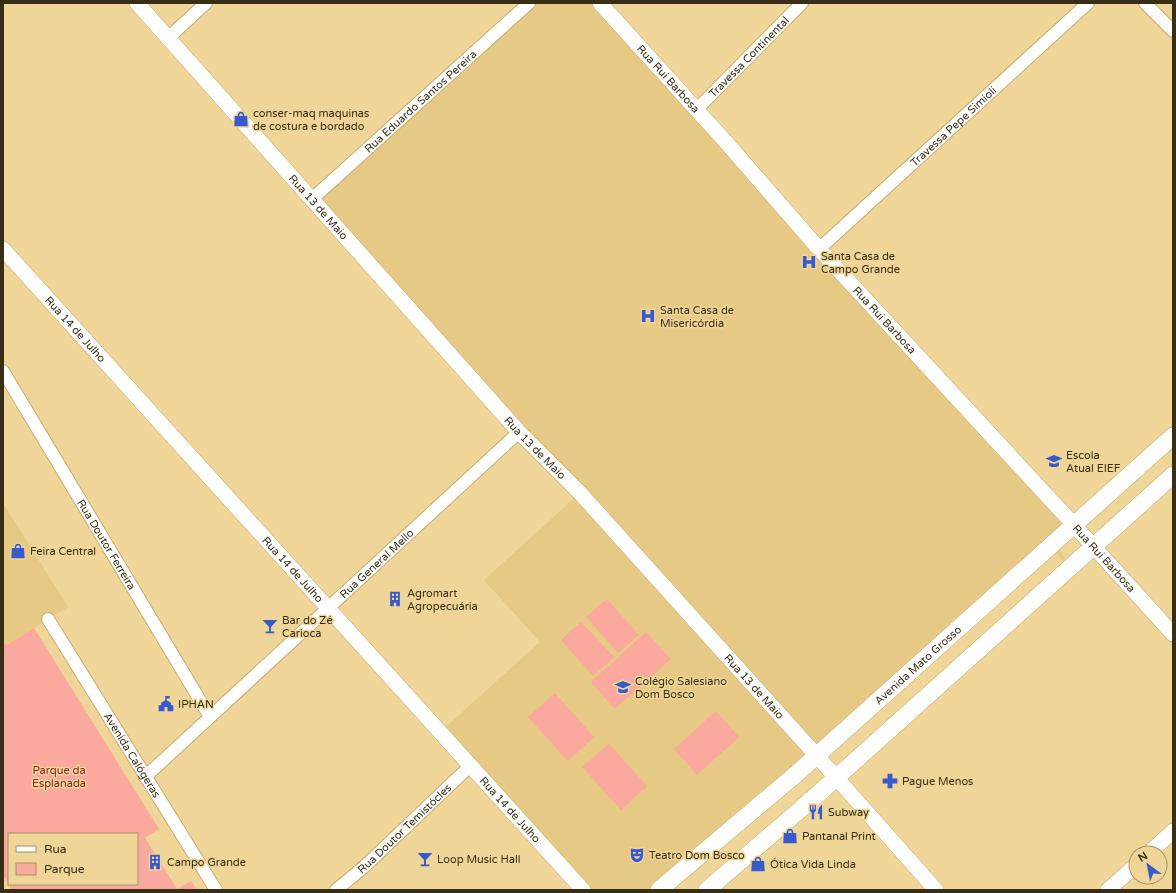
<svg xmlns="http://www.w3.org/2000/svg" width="1176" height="893" font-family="'Varela Round',sans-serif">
  <rect width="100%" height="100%" fill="#efd598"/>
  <g fill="#e6c985">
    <polygon points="529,3 600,3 1074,525 1055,542 1074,574 1050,546 659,890 583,890 440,732 540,642 484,580 580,493 312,199"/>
    <polygon points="3,503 68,607 7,645 5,643 3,645"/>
  </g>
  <g fill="#fba89e" fill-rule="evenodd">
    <polygon points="607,599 639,635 618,653 586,617"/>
    <polygon points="581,622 614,657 593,676 561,640"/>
    <path d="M34 628 159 829 145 838 177 889 191 881 197 890H12L3 875V645L5 643 7 645ZM9 834H137V884H9Z"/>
    <polygon points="646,632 671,659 615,709 591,682"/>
    <polygon points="555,693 594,737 568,761 528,717"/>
    <polygon points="716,711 739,737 697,775 674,749"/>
    <polygon points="609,744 647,786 621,810 582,767"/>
  </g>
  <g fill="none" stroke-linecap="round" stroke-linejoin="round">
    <defs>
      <g id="minor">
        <polyline points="1145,3 1173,31"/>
        <polyline points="168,38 206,3"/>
        <path id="s1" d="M696 110 802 3"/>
        <path id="s2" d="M312 199 529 3"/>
        <path id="s3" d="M819 249 1088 3"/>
        <path id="s4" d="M3 371 210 717"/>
        <path id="s5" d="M48 619 216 890"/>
        <path id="s6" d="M145 777 519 432"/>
        <path id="s7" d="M336 890 365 866 470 766"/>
      </g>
      <g id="tertiary">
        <path id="s8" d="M137 3 519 432 580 493 817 756 936 890"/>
        <path id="s9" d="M600 3 725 141 819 249 1074 525 1173 634"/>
        <path id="s10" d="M3 249 583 890"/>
        <polyline points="1149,853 1173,831"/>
        <polyline points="1108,890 1136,865"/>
      </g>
      <g id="secondary">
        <path id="s11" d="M659 890 795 775 1173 436"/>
        <polyline points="707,890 817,795 1173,475"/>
      </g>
    </defs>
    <use href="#minor" stroke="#c6ad72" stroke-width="14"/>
    <use href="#tertiary" stroke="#c6ad72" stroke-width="16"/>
    <use href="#secondary" stroke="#c6ad72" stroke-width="18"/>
    <use href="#minor" stroke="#fff" stroke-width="12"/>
    <use href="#tertiary" stroke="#fff" stroke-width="15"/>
    <use href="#secondary" stroke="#fff" stroke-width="17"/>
  </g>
  <defs>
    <symbol id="shop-bare" viewBox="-9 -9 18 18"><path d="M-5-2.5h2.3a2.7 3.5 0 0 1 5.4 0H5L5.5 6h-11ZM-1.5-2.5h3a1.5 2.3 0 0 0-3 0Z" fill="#385acb" stroke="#efd598" stroke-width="2.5" paint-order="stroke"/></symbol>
    <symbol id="hospital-bare" viewBox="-9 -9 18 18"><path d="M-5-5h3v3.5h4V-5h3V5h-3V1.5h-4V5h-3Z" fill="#385acb" stroke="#efd598" stroke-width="2.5" paint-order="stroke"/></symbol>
    <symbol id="school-bare" viewBox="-9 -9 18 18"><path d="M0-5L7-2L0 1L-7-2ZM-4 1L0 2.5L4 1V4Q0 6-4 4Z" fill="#385acb" stroke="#efd598" stroke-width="2.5" paint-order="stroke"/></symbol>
    <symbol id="building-bare" viewBox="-9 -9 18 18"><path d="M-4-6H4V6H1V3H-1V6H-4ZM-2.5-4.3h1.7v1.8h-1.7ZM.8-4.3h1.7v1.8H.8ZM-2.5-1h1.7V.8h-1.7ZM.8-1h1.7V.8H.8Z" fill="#385acb" stroke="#efd598" stroke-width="2.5" paint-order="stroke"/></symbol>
    <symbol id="bar-bare" viewBox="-9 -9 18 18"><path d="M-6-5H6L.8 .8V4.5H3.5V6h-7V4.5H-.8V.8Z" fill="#385acb" stroke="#efd598" stroke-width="2.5" paint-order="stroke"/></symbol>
    <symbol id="civic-bare" viewBox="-9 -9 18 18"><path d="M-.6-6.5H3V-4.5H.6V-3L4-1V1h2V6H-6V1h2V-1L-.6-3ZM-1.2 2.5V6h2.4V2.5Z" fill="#385acb" stroke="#efd598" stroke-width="2.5" paint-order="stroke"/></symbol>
    <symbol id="pharmacy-bare" viewBox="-9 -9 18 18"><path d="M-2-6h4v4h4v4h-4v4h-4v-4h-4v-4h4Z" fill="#385acb" stroke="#efd598" stroke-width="2.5" paint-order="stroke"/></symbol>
    <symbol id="restaurant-bare" viewBox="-9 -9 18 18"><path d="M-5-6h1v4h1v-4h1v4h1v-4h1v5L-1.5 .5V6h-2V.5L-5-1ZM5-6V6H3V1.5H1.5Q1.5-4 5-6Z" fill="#385acb" stroke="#efd598" stroke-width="2.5" paint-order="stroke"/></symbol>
    <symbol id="theatre-bare" viewBox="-9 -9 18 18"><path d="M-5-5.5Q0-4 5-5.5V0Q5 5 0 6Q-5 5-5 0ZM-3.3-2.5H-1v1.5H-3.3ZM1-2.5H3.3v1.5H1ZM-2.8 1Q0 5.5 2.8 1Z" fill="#385acb" stroke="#efd598" stroke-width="2.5" paint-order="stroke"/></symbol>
  </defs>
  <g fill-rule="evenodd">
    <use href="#shop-bare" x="230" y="108" width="22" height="22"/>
    <use href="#hospital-bare" x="798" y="251" width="22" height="22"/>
    <use href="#hospital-bare" x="637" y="305" width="22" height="22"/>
    <use href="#school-bare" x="1043" y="450" width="22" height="22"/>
    <use href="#shop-bare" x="7" y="540" width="22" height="22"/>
    <use href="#building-bare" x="384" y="588" width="22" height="22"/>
    <use href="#bar-bare" x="259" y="615" width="22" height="22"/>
    <use href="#school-bare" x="612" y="676" width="22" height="22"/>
    <use href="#civic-bare" x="155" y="693" width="22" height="22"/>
    <use href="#pharmacy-bare" x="879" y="770" width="22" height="22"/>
    <use href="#restaurant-bare" x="805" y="801" width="22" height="22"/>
    <use href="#shop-bare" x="779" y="825" width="22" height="22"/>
    <use href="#theatre-bare" x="626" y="844" width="22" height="22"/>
    <use href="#bar-bare" x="414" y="848" width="22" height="22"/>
    <use href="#building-bare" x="144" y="851" width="22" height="22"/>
    <use href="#shop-bare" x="747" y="853" width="22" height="22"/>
  </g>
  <g text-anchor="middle" stroke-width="3" stroke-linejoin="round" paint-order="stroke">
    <g font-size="11" fill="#382e15" stroke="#efd598">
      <text dy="4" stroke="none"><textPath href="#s1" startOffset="75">Travessa Continental</textPath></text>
      <text dy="4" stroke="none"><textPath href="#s9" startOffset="102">Rua Rui Barbosa</textPath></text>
      <text dy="4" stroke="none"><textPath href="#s2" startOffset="146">Rua Eduardo Santos Pereira</textPath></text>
      <text dy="4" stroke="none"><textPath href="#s3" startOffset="182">Travessa Pepe Simioli</textPath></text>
      <text dy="4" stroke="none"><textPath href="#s8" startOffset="273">Rua 13 de Maio</textPath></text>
      <text dy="4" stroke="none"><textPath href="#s9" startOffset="426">Rua Rui Barbosa</textPath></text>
      <text dy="4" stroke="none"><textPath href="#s10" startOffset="108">Rua 14 de Julho</textPath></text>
      <text dy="4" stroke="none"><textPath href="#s8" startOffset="597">Rua 13 de Maio</textPath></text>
      <text dy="4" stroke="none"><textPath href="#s4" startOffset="202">Rua Doutor Ferreira</textPath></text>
      <text dy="4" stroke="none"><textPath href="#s9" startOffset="750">Rua Rui Barbosa</textPath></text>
      <text dy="4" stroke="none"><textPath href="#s6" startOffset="315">Rua General Mello</textPath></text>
      <text dy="4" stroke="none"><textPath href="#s10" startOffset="432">Rua 14 de Julho</textPath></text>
      <text dy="4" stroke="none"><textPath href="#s11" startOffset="343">Avenida Mato Grosso</textPath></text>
      <text dy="4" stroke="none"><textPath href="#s8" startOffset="921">Rua 13 de Maio</textPath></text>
      <text dy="4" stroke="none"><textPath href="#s5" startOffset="160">Avenida Calógeras</textPath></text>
      <text dy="4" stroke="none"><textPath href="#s10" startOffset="756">Rua 14 de Julho</textPath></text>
      <text dy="4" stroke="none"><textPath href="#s7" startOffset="92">Rua Doutor Temistócles</textPath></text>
    </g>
    <g font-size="11" fill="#382e15" stroke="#efd598" text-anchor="start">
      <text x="253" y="117">conser-maq maquinas<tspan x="253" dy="13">de costura e bordado</tspan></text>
      <text x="821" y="260">Santa Casa de<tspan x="821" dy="13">Campo Grande</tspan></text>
      <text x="660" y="314">Santa Casa de<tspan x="660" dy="13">Misericórdia</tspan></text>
      <text x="1066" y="459">Escola<tspan x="1066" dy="13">Atual EIEF</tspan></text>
      <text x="30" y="555">Feira Central</text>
      <text x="407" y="597">Agromart<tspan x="407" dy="13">Agropecuária</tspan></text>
      <text x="282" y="624">Bar do Zé<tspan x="282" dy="13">Carioca</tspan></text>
      <text x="635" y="685">Colégio Salesiano<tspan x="635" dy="13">Dom Bosco</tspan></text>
      <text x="178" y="708">IPHAN</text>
      <text x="902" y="785">Pague Menos</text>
      <text x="828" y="816">Subway</text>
      <text x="802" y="840">Pantanal Print</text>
      <text x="649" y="859">Teatro Dom Bosco</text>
      <text x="437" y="863">Loop Music Hall</text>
      <text x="167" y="866">Campo Grande</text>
      <text x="770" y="868">Ótica Vida Linda</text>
    </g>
    <g font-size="11" fill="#8e231f" stroke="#efd598">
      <text x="59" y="774">Parque da<tspan x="59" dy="13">Esplanada</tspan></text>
    </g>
  </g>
  <rect width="1176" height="893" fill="none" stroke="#382e15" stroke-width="8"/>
  <rect x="8" y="833" width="130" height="52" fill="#efd598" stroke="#a69264"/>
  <rect x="16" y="846" width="20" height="6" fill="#ffffff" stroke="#a69264"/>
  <text x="44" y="853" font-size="12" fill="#382e15">Rua</text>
  <rect x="16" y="863" width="20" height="12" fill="#fba89e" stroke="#a69264"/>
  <text x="44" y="873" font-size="12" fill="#382e15">Parque</text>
  <g transform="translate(1148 865) rotate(328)"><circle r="19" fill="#efd598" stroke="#a69264"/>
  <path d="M0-3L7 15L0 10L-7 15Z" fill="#385acb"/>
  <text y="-6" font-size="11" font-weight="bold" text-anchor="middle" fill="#382e15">N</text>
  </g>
</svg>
